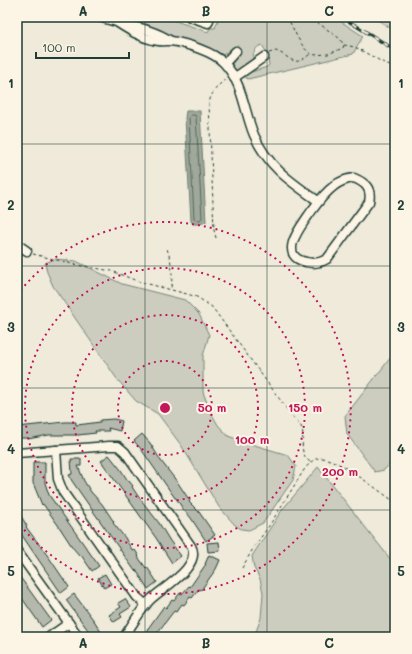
<svg xmlns="http://www.w3.org/2000/svg" width="412" height="654" font-family="Mali,sans-serif">
  <rect width="100%" height="100%" fill="#efeada"/>
  <filter id="ink" filterUnits="userSpaceOnUse"><feTurbulence type="fractalNoise" baseFrequency=".025" numOctaves="2"/><feDisplacementMap in="SourceGraphic" scale="8" xChannelSelector="R" yChannelSelector="G"/><feConvolveMatrix kernelMatrix="1 2 1 2 8 2 1 2 1" color-interpolation-filters="sRGB"/></filter>
  <g filter="url(#ink)">
    <g fill="#cccdbf" stroke="#76857a">
      <path d="M117 17H164L208 32 210 28H215L219 17H330L333 18 334 17 363 36 353 54 248 79 242 75 267 67 269 65 267 53 262 45C255 47 253 53 253 60L237 73 234 71 232 64 239 55 240 51 237 47H233L223 55 208 48 148 28 149 25 146 24 144 26Z"/>
      <polygon points="373,17 395,17 395,31"/>
      <polygon points="55,259 76,261 122,284 185,300 199,314 209,335 203,356 203,392 210,411 218,425 228,436 244,442 288,455 296,466 293,480 263,523 249,530 241,529 235,525 219,507 181,445 158,414 136,401 117,379 53,286 47,272 45,263"/>
      <polygon points="395,352 395,442 390,464 384,470 375,472 347,434 345,416"/>
      <polygon points="318,467 395,565 395,637 254,637 261,618 263,593 260,579 254,568 252,556 282,510"/>
    </g>
    <polygon fill="#9fa89a" stroke="#6c7d71" points="186,111 200,111 206,222 200,224 193,224 191,221 185,118"/>
    <g fill="none" stroke-linecap="round" stroke-linejoin="round">
      <polygon stroke="#52685d" stroke-width="1" points="191,115 195,115 196,117 202,218 200,220 196,220 194,218 189,118"/>
    </g>
    <g fill="#b5b9ad" stroke="#1f3d34">
      <polygon points="114,419 122,421 120,431 108,428 109,431 95,431 96,433 78,435 49,435 28,439 28,438 17,438 17,427 65,422 76,422 76,425 85,424 100,422 100,420"/>
      <polygon points="142,434 150,443 161,461 178,483 190,501 189,502 199,512 215,535 206,541 191,518 183,509 176,498 175,498 141,449 134,441"/>
      <polygon points="109,455 121,470 128,481 129,481 133,486 132,487 138,496 159,523 170,541 181,556 172,563 156,538 101,461"/>
      <polygon points="71,459 81,459 81,466 78,466 84,481 91,492 102,504 114,522 113,523 126,539 126,540 133,551 135,550 139,556 138,557 146,568 147,567 157,582 148,589 136,570 135,571 72,481 69,475 72,474"/>
      <polygon points="33,462 45,462 45,483 49,495 99,566 92,571 81,555 80,556 73,548 58,525 43,504 42,505 33,483"/>
      <polygon points="21,516 27,526 26,527 50,559 69,587 61,593 17,528 17,519"/>
      <polygon points="219,542 220,551 208,552 207,543"/>
      <polygon points="209,555 220,560 216,569 201,590 199,589 192,598 190,597 184,605 182,604 176,612 174,611 154,637 142,637 164,606 166,608 172,600 174,601 180,593 182,594 189,586 190,587 206,564 205,564"/>
      <polygon points="17,573 51,620 42,627 17,591"/>
      <polygon points="105,574 111,584 104,588 98,578"/>
      <polygon points="74,594 95,622 104,637 93,637 66,600"/>
      <polygon points="125,599 131,607 120,614 122,617 114,622 109,615 121,607 118,603"/>
    </g>
    <g fill="none" stroke-linecap="round" stroke-linejoin="round">
      <defs>
        <g id="minor">
          <path d="M100 17C123 25 150 27 171 41"/>
          <polyline points="190,17 208,23 210,17"/>
          <path d="M118 23C129 30 140 37 153 40 159 42 165 41 171 41 185 43 214 52 224 63 243 83 244 111 254 135 268 167 291 182 318 201"/>
          <polyline points="225,63 236,51"/>
          <polyline points="234,78 264,57"/>
          <path d="M354 178C366 183 372 189 369 202L327 259C320 263 314 264 306 262 278 256 299 229 308 216 316 205 323 194 334 186 340 181 347 179 354 178Z"/>
          <polyline points="17,244 27,251"/>
          <polyline points="56,450 58,479 63,492 137,597 146,605"/>
          <path d="M17 453 109 446H118L125 452 191 546C203 567 160 589 149 601 140 611 132 625 124 637"/>
          <polyline points="17,551 79,637"/>
          <polyline points="49,637 69,623"/>
        </g>
      </defs>
      <use href="#minor" stroke="#1f3d34" stroke-width="11"/>
      <g stroke="#1f3d34" stroke-width="1" stroke-dasharray="3 3" stroke-linecap="butt">
        <path d="M287 17C294 29 300 47 312 55L328 54 343 48 344 45 339 38 310 17"/>
        <polyline points="344,45 355,47 395,69"/>
        <path d="M269 53 276 51C292 57 293 69 310 54"/>
        <path d="M216 238 214 230 209 103C211 93 218 85 227 78"/>
        <path d="M167 249C172 262 173 274 171 288"/>
        <path d="M33 254 77 265 112 271 137 281 187 294 197 297 212 307 295 420C297 422 299 423 300 425 308 435 295 450 310 462"/>
        <path d="M242 568 254 547 269 526 304 470C309 464 313 458 321 458 338 458 380 492 395 502"/>
      </g>
      <use href="#minor" stroke="#fcf5e5" stroke-width="8"/>
      <defs>
        <polyline id="rail" points="342,17 395,50"/>
      </defs>
      <use href="#rail" stroke="#1f3d34" stroke-width="3.5"/>
      <use href="#rail" stroke="#fcf5e5" stroke-width="2" stroke-dasharray="6" stroke-linecap="butt"/>
    </g>
  </g>
  <path fill="none" stroke="#1f3d34" stroke-width="1" stroke-opacity="0.55" d="M145 17V637M267 17V637M17 144H395M17 266H395M17 388H395M17 510H395"/>
  <g fill="none" stroke="#c2185b" stroke-width="2" stroke-dasharray="2 4">
    <circle cx="165" cy="408" r="47"/>
    <circle cx="165" cy="408" r="93"/>
    <circle cx="165" cy="408" r="140"/>
    <path d="M17 295A186 186 0 1 1 17 521"/>
  </g>
  <circle cx="165" cy="408" r="6" fill="#c2185b" stroke="#fcf5e5" stroke-width="2"/>
  <g font-size="12" text-anchor="middle" font-weight="bold" fill="#c2185b" stroke="#fcf5e5" stroke-width="4" stroke-linejoin="round" paint-order="stroke">
    <text x="212" y="412">50 m</text>
    <text x="305" y="412">150 m</text>
    <text x="252" y="444">100 m</text>
    <text x="340" y="476">200 m</text>
  </g>
  <rect width="412" height="654" fill="none" stroke="#fcf5e5" stroke-width="44"/>
  <path d="M36 52v6h93v-6" fill="none" stroke="#1f3d34" stroke-width="2"/>
  <text x="42" y="52" font-size="12" fill="#1f3d34" stroke="#fcf5e5" stroke-width="3" paint-order="stroke">100 m</text>
  <rect x="22" y="22" width="368" height="610" fill="none" stroke="#1f3d34" stroke-width="1.5"/>
  <g font-size="13" text-anchor="middle" font-weight="bold" fill="#1f3d34">
    <text x="83" y="16">A</text>
    <text x="206" y="16">B</text>
    <text x="329" y="16">C</text>
    <text x="11" y="88">1</text>
    <text x="401" y="88">1</text>
    <text x="11" y="210">2</text>
    <text x="401" y="210">2</text>
    <text x="11" y="332">3</text>
    <text x="401" y="332">3</text>
    <text x="11" y="454">4</text>
    <text x="401" y="454">4</text>
    <text x="11" y="576">5</text>
    <text x="401" y="576">5</text>
    <text x="83" y="648">A</text>
    <text x="206" y="648">B</text>
    <text x="329" y="648">C</text>
  </g>
</svg>
